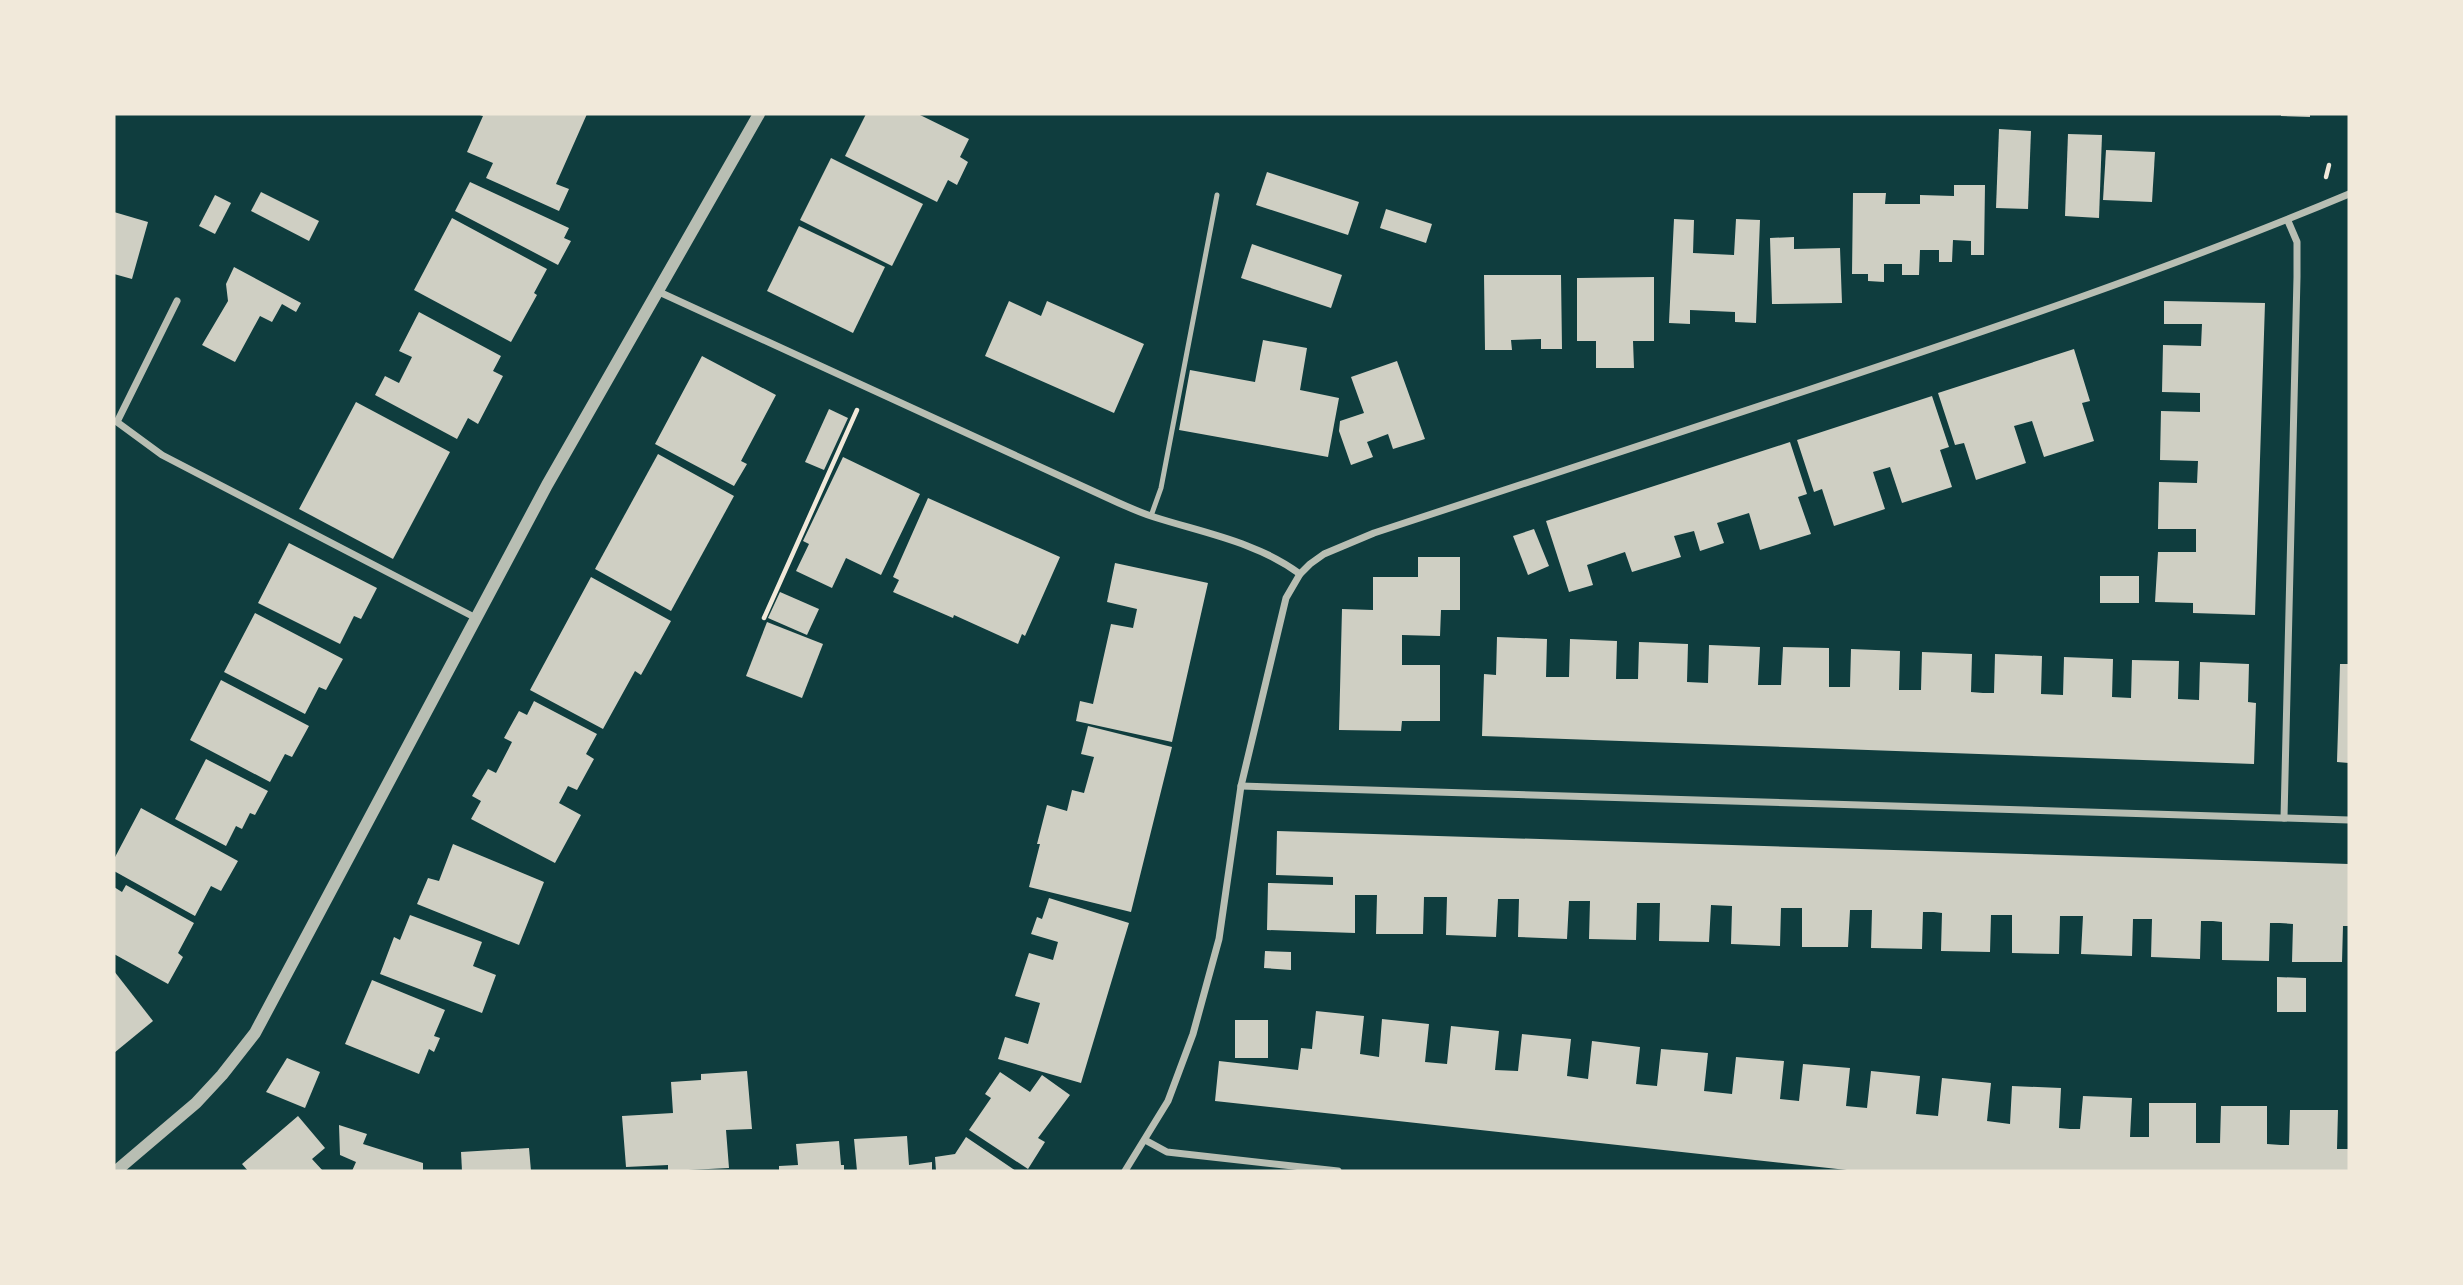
<svg xmlns="http://www.w3.org/2000/svg" width="2463" height="1285" font-family="Figtree,sans-serif">
  <rect width="100%" height="100%" fill="#0f3d3e"/>
  <g fill="#cfcfc3">
    <polygon points="477,114 587,114 556,184 569,189 559,211 486,178 493,163 467,152 483,116"/>
    <polygon points="866,114 918,114 969,139 960,157 968,162 957,185 948,180 937,202 845,156"/>
    <polygon points="2281,114 2310,114 2310,117 2281,116"/>
    <polygon points="1999,129 2031,131 2028,209 1996,208"/>
    <polygon points="2068,134 2102,135 2099,218 2065,216"/>
    <polygon points="2106,150 2155,152 2152,202 2103,200"/>
    <polygon points="831,158 923,204 892,266 800,220"/>
    <polygon points="1267,172 1359,202 1348,235 1256,205"/>
    <polygon points="470,182 569,228 564,238 571,241 558,265 455,211"/>
    <polygon points="1954,185 1985,185 1984,255 1971,255 1971,241 1953,240 1952,262 1939,262 1939,250 1920,250 1919,275 1902,275 1902,264 1884,264 1884,282 1868,281 1868,274 1852,274 1853,193 1886,193 1885,204 1920,204 1920,195 1954,196"/>
    <polygon points="261,192 319,221 309,241 251,211"/>
    <polygon points="215,195 231,203 215,234 199,226"/>
    <polygon points="1386,209 1432,224 1426,243 1380,228"/>
    <polygon points="114,212 148,222 132,279 114,274"/>
    <polygon points="452,218 547,269 534,293 537,295 511,342 414,290"/>
    <polygon points="1674,219 1694,220 1693,253 1734,255 1736,219 1760,220 1756,323 1735,322 1735,312 1690,310 1690,324 1669,323"/>
    <polygon points="799,226 885,267 853,333 767,291"/>
    <polygon points="1794,237 1794,249 1840,248 1842,303 1772,304 1770,238"/>
    <polygon points="1252,244 1342,275 1331,308 1241,278"/>
    <polygon points="234,267 301,303 296,312 282,304 272,322 260,316 235,362 202,345 228,301 226,284"/>
    <polygon points="1484,275 1561,275 1562,349 1541,349 1541,339 1511,340 1512,350 1485,350"/>
    <polygon points="1654,277 1654,341 1633,341 1634,368 1596,368 1596,341 1577,341 1577,278"/>
    <polygon points="1009,301 1041,316 1047,301 1144,344 1114,413 985,356"/>
    <polygon points="2164,301 2265,303 2255,615 2193,613 2193,603 2155,602 2158,552 2196,552 2196,529 2158,529 2159,482 2197,483 2198,461 2160,460 2161,411 2200,412 2200,393 2162,392 2163,345 2201,346 2202,324 2164,324"/>
    <polygon points="419,312 501,356 493,371 503,376 478,424 468,418 457,439 375,395 385,376 399,383 412,357 399,351"/>
    <polygon points="1263,340 1307,348 1300,390 1339,398 1328,457 1179,430 1190,370 1255,382"/>
    <polygon points="2074,349 2090,401 2082,403 2094,441 2044,457 2032,421 2014,426 2026,463 1976,480 1964,443 1955,445 1938,393"/>
    <polygon points="702,356 776,395 741,461 747,464 734,486 655,444"/>
    <polygon points="1397,361 1425,439 1393,449 1388,434 1367,442 1373,457 1351,465 1339,431 1340,421 1364,413 1351,377"/>
    <polygon points="1932,396 1949,447 1940,450 1952,487 1902,503 1890,467 1873,472 1885,509 1834,526 1822,489 1814,492 1797,440"/>
    <polygon points="356,402 450,452 393,559 299,509"/>
    <polygon points="829,409 848,418 824,470 805,462"/>
    <polygon points="1790,442 1807,494 1798,497 1811,534 1760,550 1749,513 1717,523 1724,543 1700,551 1694,531 1674,536 1681,557 1632,572 1625,552 1587,565 1593,585 1569,592 1546,521"/>
    <polygon points="658,454 734,496 671,611 595,569"/>
    <polygon points="843,457 920,494 881,575 846,558 832,588 796,571 809,544 803,541"/>
    <polygon points="928,498 1060,557 1025,636 1022,634 1018,644 954,615 953,618 893,592 899,580 893,577"/>
    <polygon points="1534,529 1549,566 1528,575 1513,536"/>
    <polygon points="289,543 377,588 361,619 354,616 340,644 258,603"/>
    <polygon points="1418,557 1460,557 1460,610 1441,610 1440,636 1402,635 1402,665 1440,665 1440,721 1402,721 1401,731 1339,730 1342,609 1373,610 1373,577 1418,577"/>
    <polygon points="1115,563 1208,583 1172,742 1076,721 1080,701 1093,704 1111,624 1133,628 1137,609 1107,602"/>
    <rect x="2100" y="576" width="39" height="27"/>
    <polygon points="591,577 671,621 641,675 635,671 603,729 530,690"/>
    <polygon points="780,592 819,609 807,635 768,618"/>
    <polygon points="255,613 343,659 326,690 319,687 305,714 224,672"/>
    <polygon points="767,622 823,644 802,698 746,676"/>
    <polygon points="1497,637 1547,639 1546,677 1569,677 1570,639 1617,641 1616,679 1638,679 1639,642 1688,644 1687,682 1708,683 1709,645 1760,647 1758,685 1781,685 1783,647 1829,648 1829,687 1850,687 1851,649 1900,651 1899,690 1921,690 1922,652 1972,654 1971,692 1983,693 1994,693 1995,654 2042,656 2041,694 2063,695 2064,657 2113,659 2112,697 2131,698 2132,660 2179,661 2178,699 2199,700 2200,662 2249,664 2248,702 2256,703 2254,764 1482,736 1484,674 1496,675"/>
    <polygon points="2340,664 2349,664 2349,763 2337,762"/>
    <polygon points="221,680 309,726 292,757 285,754 270,782 190,740"/>
    <polygon points="534,701 597,734 586,754 594,759 577,790 568,786 559,803 581,815 555,863 471,819 481,801 472,796 488,769 496,773 512,742 504,738 519,711 527,715"/>
    <polygon points="1088,726 1172,747 1131,912 1029,887 1040,844 1037,844 1047,805 1067,811 1072,790 1084,793 1094,757 1081,754"/>
    <polygon points="206,759 268,791 255,815 250,813 242,829 236,826 226,846 175,819"/>
    <polygon points="141,808 238,861 221,891 211,886 195,916 114,871 114,859"/>
    <polygon points="1277,831 2349,864 2349,926 2343,926 2342,962 2292,962 2293,924 2280,923 2270,923 2269,961 2222,960 2222,922 2213,921 2201,921 2200,959 2151,957 2152,919 2133,919 2132,956 2081,954 2083,916 2060,916 2059,954 2012,953 2012,915 1991,915 1990,952 1941,951 1942,913 1934,912 1923,912 1922,949 1871,948 1872,910 1850,910 1848,947 1802,947 1802,908 1781,908 1780,946 1731,944 1732,906 1711,905 1709,942 1659,941 1660,903 1637,903 1636,940 1589,939 1590,901 1569,901 1567,939 1518,937 1519,899 1498,899 1496,937 1446,935 1447,897 1424,897 1423,934 1376,934 1377,895 1355,895 1355,933 1267,930 1268,883 1333,885 1333,877 1276,875"/>
    <polygon points="453,844 544,882 519,945 417,904 428,878 439,881"/>
    <polygon points="126,885 194,923 178,953 183,957 168,984 114,954 114,887 122,892"/>
    <polygon points="1049,898 1129,923 1081,1083 998,1059 1005,1037 1028,1044 1040,1003 1015,996 1029,953 1053,960 1058,942 1031,934 1037,917 1042,919"/>
    <polygon points="410,915 482,942 473,966 496,975 482,1013 380,974 394,937 400,940"/>
    <polygon points="1265,951 1291,952 1291,970 1264,968"/>
    <polygon points="114,971 153,1021 114,1053"/>
    <polygon points="2277,977 2306,978 2306,1012 2277,1012"/>
    <polygon points="372,980 445,1010 434,1036 440,1038 434,1052 429,1049 419,1074 345,1044"/>
    <polygon points="1316,1011 1364,1016 1360,1054 1379,1057 1382,1019 1429,1024 1425,1062 1447,1064 1451,1026 1499,1031 1495,1070 1518,1071 1522,1034 1571,1039 1567,1076 1588,1079 1592,1041 1640,1047 1636,1084 1646,1085 1657,1086 1661,1049 1708,1053 1704,1091 1732,1094 1736,1057 1784,1061 1780,1099 1799,1101 1803,1064 1850,1068 1846,1106 1867,1108 1871,1071 1920,1076 1916,1114 1938,1116 1942,1078 1991,1083 1987,1121 2010,1124 2012,1086 2061,1088 2059,1128 2070,1129 2080,1129 2083,1096 2132,1098 2130,1137 2149,1137 2149,1103 2196,1103 2196,1143 2220,1143 2221,1106 2267,1106 2267,1144 2281,1145 2289,1145 2290,1110 2338,1110 2337,1149 2349,1149 2349,1171 1856,1171 1215,1101 1219,1061 1298,1070 1301,1048 1312,1049"/>
    <rect x="1235" y="1020" width="33" height="38"/>
    <polygon points="287,1058 320,1072 305,1108 266,1092"/>
    <polygon points="747,1071 752,1129 726,1130 729,1168 668,1171 668,1165 626,1167 622,1116 673,1113 671,1082 701,1080 701,1074"/>
    <polygon points="1000,1072 1030,1092 1042,1075 1070,1095 1038,1138 1045,1142 1028,1169 969,1130 991,1098 985,1094"/>
    <polygon points="298,1116 325,1148 312,1159 323,1171 248,1171 242,1164"/>
    <polygon points="339,1125 367,1134 363,1144 423,1163 423,1171 352,1171 356,1162 340,1155"/>
    <polygon points="907,1136 909,1165 932,1162 932,1171 857,1171 854,1139"/>
    <polygon points="966,1137 1016,1171 936,1171 935,1157 955,1154"/>
    <polygon points="839,1141 841,1165 844,1165 844,1171 779,1171 779,1166 798,1165 796,1144"/>
    <polygon points="529,1148 531,1171 462,1171 461,1152"/>
  </g>
  <g fill="none" stroke-linecap="round" stroke-linejoin="round">
    <g stroke="#f1e9da" stroke-width="4.5">
      <polyline points="2326,177 2329,165"/>
      <polyline points="764,618 857,410"/>
    </g>
    <polyline stroke="#b8beb3" stroke-width="5" points="1151,516 1161,488 1217,195"/>
    <g stroke="#b8beb3" stroke-width="7">
      <path d="M657 291 1108 498C1123 505 1138 512 1154 517 1204 533 1257 542 1300 574"/>
      <polyline points="177,301 117,422 162,455 476,618"/>
      <polyline points="1241,786 2349,820"/>
      <polyline points="2284,818 2297,277 2297,242 2288,221"/>
      <polyline points="1145,1140 1167,1152 1338,1171"/>
      <path d="M1125 1171 1168 1101 1193 1034 1219 939 1241 786 1286 598 1300 574 1310 564 1324 554 1374 533C1517 486 1659 439 1802 392 1986 331 2170 269 2349 194"/>
    </g>
    <polyline stroke="#b8beb3" stroke-width="12" points="116,1171 196,1103 222,1075 255,1033 547,485 759,114"/>
  </g>
  <rect width="2463" height="1285" fill="none" stroke="#f1e9da" stroke-width="231"/>
</svg>
